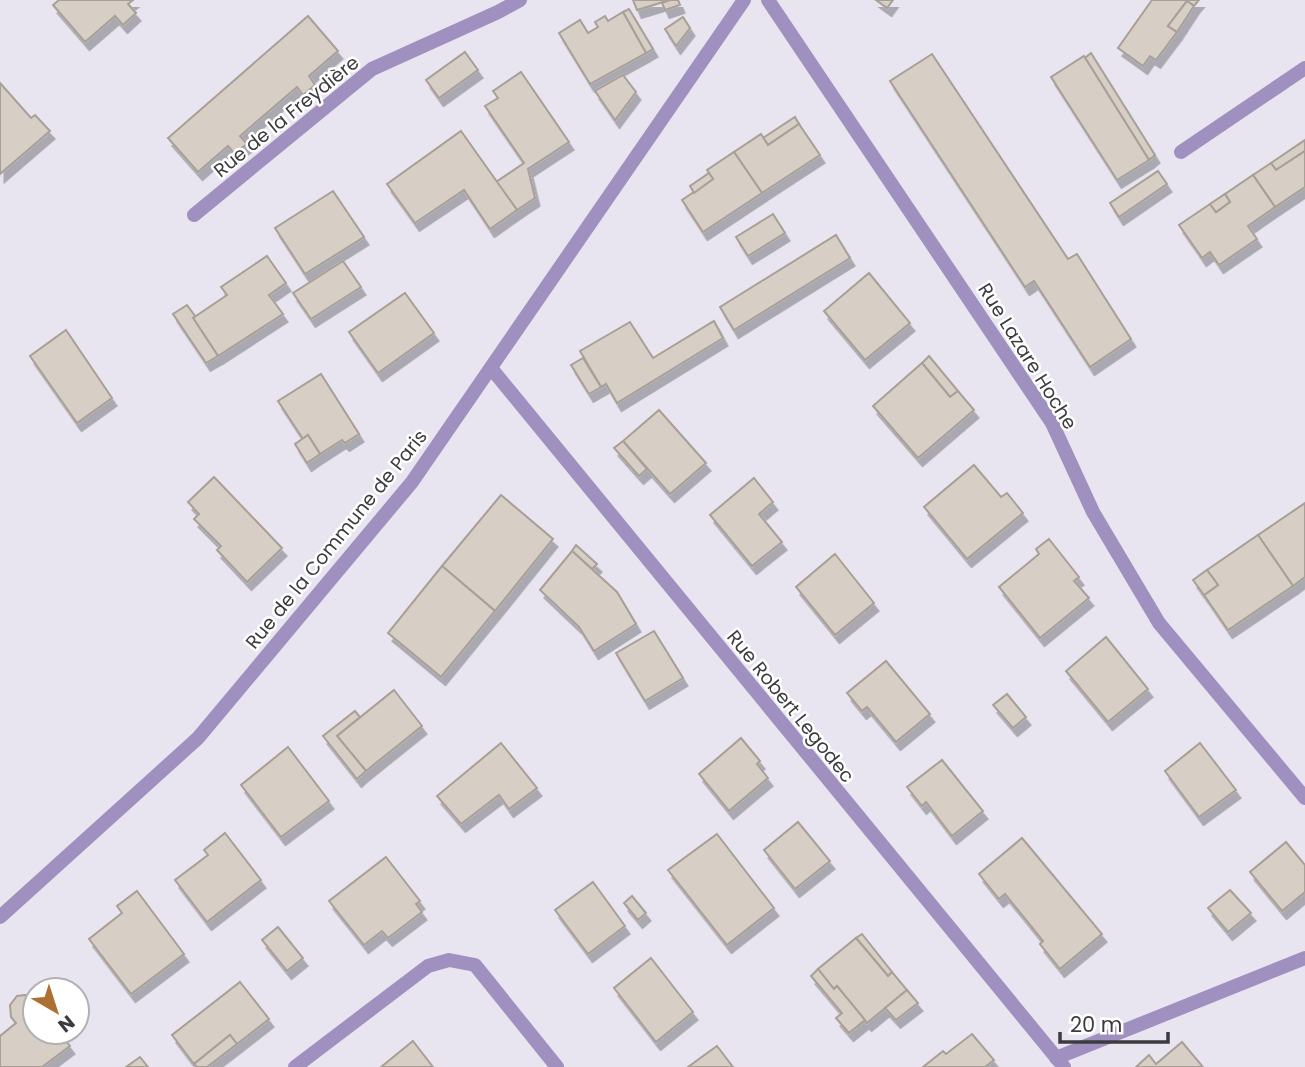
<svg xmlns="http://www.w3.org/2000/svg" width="1305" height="1067" font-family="Poppins,sans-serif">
  <defs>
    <filter id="shadow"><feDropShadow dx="4.5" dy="8" stdDeviation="0" flood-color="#0004"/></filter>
  </defs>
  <rect width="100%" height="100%" fill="#e8e5f0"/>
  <g fill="#d7cec6" stroke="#a89f97" stroke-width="2" filter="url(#shadow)">
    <polygon points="59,0 133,0 128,4 136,13 123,25 115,16 85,42 53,5"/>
    <polygon points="633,0 670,0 637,10"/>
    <polygon points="670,0 678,0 680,5 665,10 662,3"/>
    <polygon points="876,0 893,0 887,8"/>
    <polygon points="1152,0 1199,0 1194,6 1187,1 1168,26 1177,32 1156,60 1150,56 1143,66 1118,48"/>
    <polygon points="1187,1 1194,6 1177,32 1168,26"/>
    <polygon points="629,9 653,49 646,53 623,12"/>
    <polygon points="623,12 646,53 590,84 559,33 580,20 588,33 598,27 595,22 605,16 608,21"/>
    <polygon points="308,16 338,51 309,76 315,85 303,95 297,87 240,136 247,144 234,153 228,146 198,172 168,138"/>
    <polygon points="683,17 690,28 676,46 665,29"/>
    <polygon points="465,52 478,70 439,98 426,80"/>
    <polygon points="1091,53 1155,155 1149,160 1085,58"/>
    <polygon points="932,54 1068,259 1077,254 1131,339 1090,367 1034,281 1025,287 890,81"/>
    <polygon points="1084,56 1149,160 1117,180 1051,77"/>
    <polygon points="521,72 569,142 528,169 535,198 517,210 496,182 524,163 485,106 498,98 493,91"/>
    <polygon points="623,75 636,92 615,120 595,91"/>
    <polygon points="0,83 31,118 35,115 50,131 0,174"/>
    <polygon points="795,117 799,124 768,145 763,138"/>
    <polygon points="799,124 820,155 762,193 734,152 761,134 768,145"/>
    <polygon points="461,131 517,210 490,229 464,190 415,223 387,184"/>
    <polygon points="1305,140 1305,151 1276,170 1271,163"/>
    <polygon points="1305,151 1305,187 1275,207 1253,175 1271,163 1276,170"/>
    <polygon points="734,152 762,193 703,232 682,200 713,179 707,170"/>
    <polygon points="1158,171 1167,184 1119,217 1110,203"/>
    <polygon points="709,173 713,179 694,193 690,186"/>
    <polygon points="1253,175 1275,207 1248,226 1257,239 1219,265 1210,252 1202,258 1179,225 1210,204 1216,212 1230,202 1225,194"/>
    <polygon points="333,191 364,237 305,274 275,228"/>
    <polygon points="1225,194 1230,202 1216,212 1210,204"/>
    <polygon points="773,214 785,233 748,256 736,237"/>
    <polygon points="836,235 850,258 734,330 720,307"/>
    <polygon points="267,256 286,283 269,295 283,314 218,356 193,318 227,295 221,287"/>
    <polygon points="343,261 361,287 311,319 293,293"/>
    <polygon points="869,273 910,323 865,360 824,311"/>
    <polygon points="405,293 434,333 378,373 349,332"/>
    <polygon points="187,305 195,316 193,318 218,356 206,363 173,314"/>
    <polygon points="714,321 723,338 617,403 606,384 601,387 580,351 630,322 653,358"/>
    <polygon points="66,330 112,398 77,423 30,356"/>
    <polygon points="929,356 958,391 950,397 922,363"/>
    <polygon points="583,358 601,387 589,394 571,365"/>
    <polygon points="922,363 950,397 958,391 974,410 918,458 873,406"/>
    <polygon points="321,374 359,434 345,443 342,440 320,454 308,435 303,439 278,401"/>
    <polygon points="659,410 706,463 670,494 623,441"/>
    <polygon points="308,435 320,454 307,463 295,444"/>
    <polygon points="623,441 647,469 639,476 614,448"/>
    <polygon points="974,465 1001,497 1007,493 1023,513 967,559 924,507"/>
    <polygon points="214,477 282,548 247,582 217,550 221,546 194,519 199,514 188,502"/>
    <polygon points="754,478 773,502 759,514 782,542 752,566 710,515"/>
    <polygon points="501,495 553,539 495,611 442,566"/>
    <polygon points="1305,503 1305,577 1293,586 1258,535"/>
    <polygon points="1258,535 1293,586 1228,630 1204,595 1218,585 1207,570"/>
    <polygon points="1049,539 1079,577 1074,581 1089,598 1040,638 999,587 1039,554 1036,549"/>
    <polygon points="576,545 597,564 592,569 572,551"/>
    <polygon points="572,551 617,592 636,624 594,651 579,627 540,590"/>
    <polygon points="835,554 874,603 835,635 796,587"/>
    <polygon points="442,566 495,611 441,677 388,633"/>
    <polygon points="1207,570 1218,585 1204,595 1193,580"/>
    <polygon points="654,631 683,678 645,701 616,653"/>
    <polygon points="1106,637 1148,689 1108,722 1066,671"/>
    <polygon points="886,661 930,714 896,742 867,707 862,711 847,693"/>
    <polygon points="394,690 422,726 366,771 337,736"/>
    <polygon points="1007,694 1026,717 1013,728 993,705"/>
    <polygon points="355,711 360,717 337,736 366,771 357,779 323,736"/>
    <polygon points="741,738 760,761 757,764 768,778 729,811 699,774"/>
    <polygon points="501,743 537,788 509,809 499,795 461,824 437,796"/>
    <polygon points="1200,743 1236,790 1199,817 1165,771"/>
    <polygon points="288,747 329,801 281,837 241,785"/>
    <polygon points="942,760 983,811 952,836 926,802 922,806 907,787"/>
    <polygon points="798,822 830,861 795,889 764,850"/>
    <polygon points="225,833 261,880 207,922 175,880 208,855 204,850"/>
    <polygon points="717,834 774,908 727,945 668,870"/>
    <polygon points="1022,838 1102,934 1060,969 1040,944 1043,941 1005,894 999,899 979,874"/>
    <polygon points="1286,842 1305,865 1305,892 1282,911 1250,872"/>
    <polygon points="386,857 420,901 416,904 422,912 388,938 382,931 364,945 329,901"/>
    <polygon points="593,882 625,926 588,954 555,910"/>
    <polygon points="1230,890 1251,913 1228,932 1208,908"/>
    <polygon points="137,891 184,954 131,994 89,939 122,913 117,906"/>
    <polygon points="632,896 646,913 638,920 624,903"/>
    <polygon points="278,927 303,958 287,971 262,940"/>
    <polygon points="862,934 892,972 888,976 856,938"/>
    <polygon points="856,938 888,976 892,972 907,990 867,1023 837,986 834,989 818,969"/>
    <polygon points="651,958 693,1012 656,1042 614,988"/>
    <polygon points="818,969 834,989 837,986 865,1020 849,1033 836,1018 842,1013 811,976"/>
    <polygon points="240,982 269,1019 237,1044 230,1035 194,1064 172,1035"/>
    <polygon points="907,990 918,1003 896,1020 885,1008"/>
    <polygon points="25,995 32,997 35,1001 35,1032 59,1032 70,1046 42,1067 0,1067 0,1036 16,1023 11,1017 10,1005 17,996"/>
    <polygon points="972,1034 994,1060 985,1067 923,1067 943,1051 946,1054"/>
    <polygon points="230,1035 237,1044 207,1067 197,1067 194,1064"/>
    <polygon points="413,1041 433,1067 381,1067"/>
    <polygon points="1182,1042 1203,1067 1136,1067 1149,1055 1156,1064"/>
    <polygon points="717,1046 733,1067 688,1067"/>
    <polygon points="140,1057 148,1067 126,1067"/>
  </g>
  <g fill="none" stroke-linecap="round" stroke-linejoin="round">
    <g stroke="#9f90bf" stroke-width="14">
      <polyline points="768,0 1052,423 1093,512 1159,623 1305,798"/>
      <polyline points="1181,152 1305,68"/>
      <polyline points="194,215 372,69 498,12 520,0"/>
      <polyline points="491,368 1064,1067"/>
      <polyline points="0,917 198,738 412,482 744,0"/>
      <polyline points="1056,1058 1305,958"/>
      <polyline points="295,1067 428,966 449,960 475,965 557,1067"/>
    </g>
  </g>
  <g text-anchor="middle" stroke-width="5" stroke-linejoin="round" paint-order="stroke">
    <g font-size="19" fill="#3c3b3f" stroke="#fff">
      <text transform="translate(286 116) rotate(-39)" y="7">Rue de la Freydière</text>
      <text transform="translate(1028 356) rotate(58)" y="7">Rue Lazare Hoche</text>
      <text transform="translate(336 539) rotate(-51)" y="7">Rue de la Commune de Paris</text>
      <text transform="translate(791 706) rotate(51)" y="7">Rue Robert Legodec</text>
    </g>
  </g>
  <g transform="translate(56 1011) rotate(141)"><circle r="33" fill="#ffffff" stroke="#b1b1b2" stroke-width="2"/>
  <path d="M0-5L12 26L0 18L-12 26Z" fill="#ac7132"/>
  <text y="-10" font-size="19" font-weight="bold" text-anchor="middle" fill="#3c3b3f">N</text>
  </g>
  <path d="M1060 1032v10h108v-10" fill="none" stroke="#3c3b3f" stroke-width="3.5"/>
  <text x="1070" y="1032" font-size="21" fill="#3c3b3f" stroke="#ffffff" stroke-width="5" paint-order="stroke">20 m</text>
</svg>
